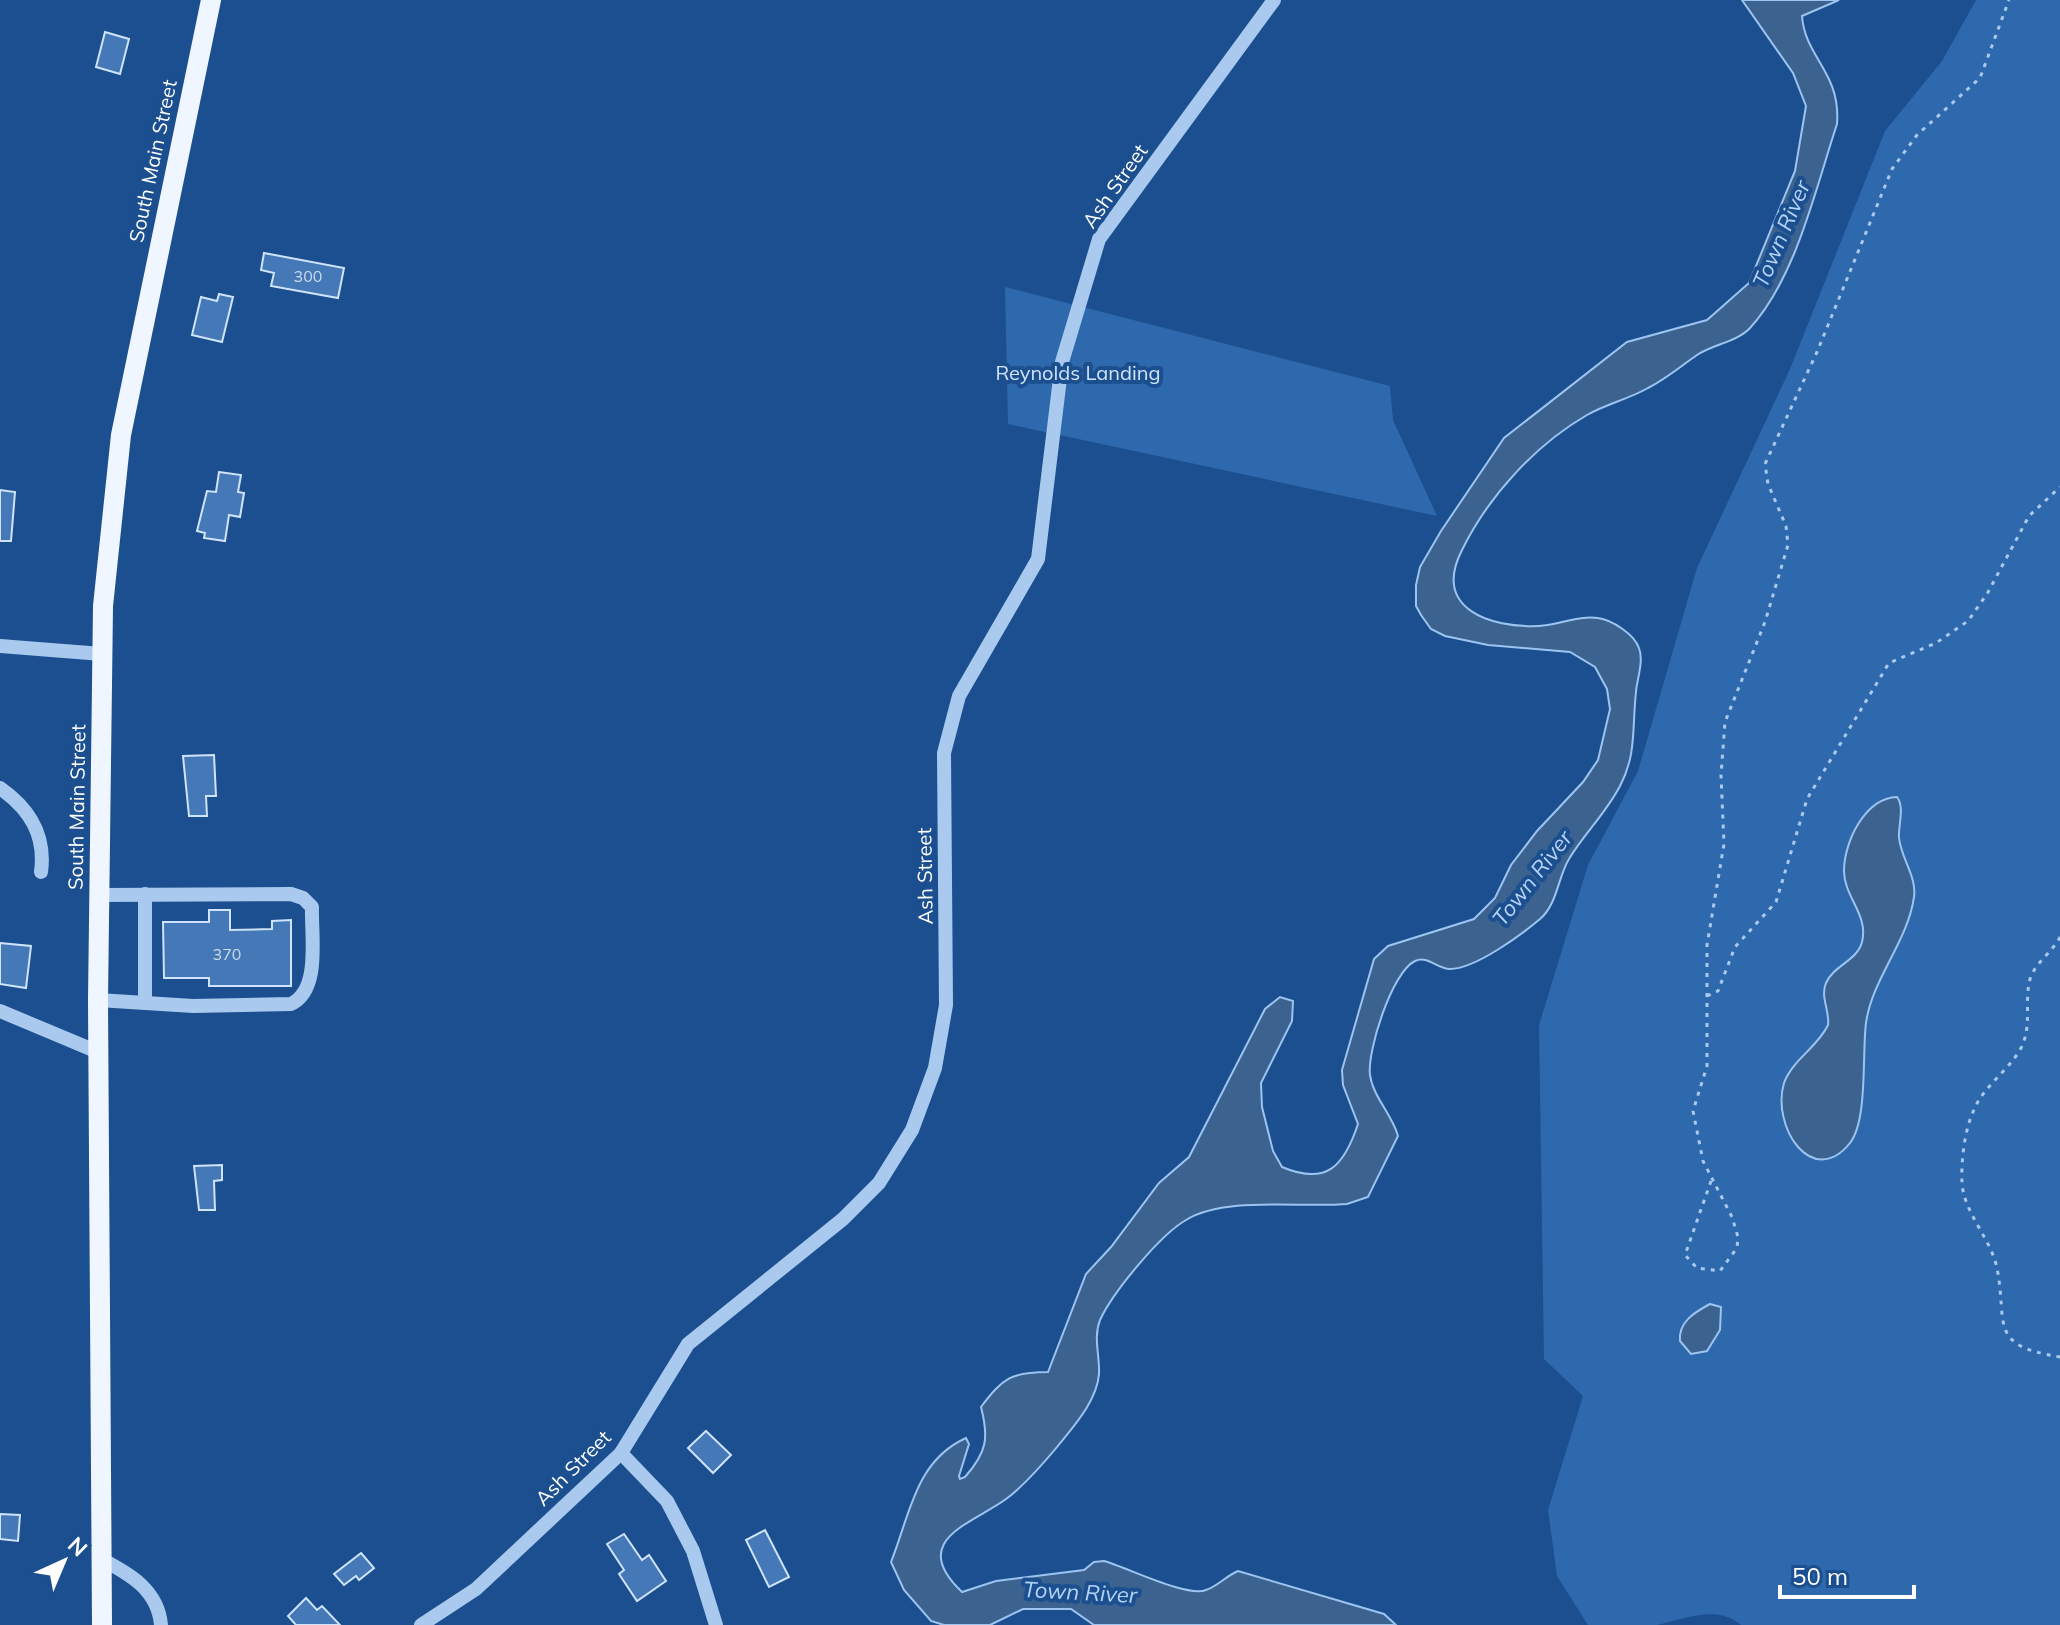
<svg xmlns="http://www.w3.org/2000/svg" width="2060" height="1625" font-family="Mulish,sans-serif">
  <rect width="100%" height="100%" fill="#1b4f8f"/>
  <g fill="#2e69ad">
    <path d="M1976 0H2060V1625H1741C1717 1604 1684 1619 1657 1625 1636 1625 1610 1625 1588 1625L1557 1576 1548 1510 1583 1396 1544 1359 1539 1025 1588 865 1638 771 1697 568 1790 369 1885 131 1942 61Z"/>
    <polygon points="1005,287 1390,386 1393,420 1437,516 1008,424"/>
  </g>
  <g fill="#3c6290" stroke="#9cc4f0" stroke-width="2">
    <path d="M1742 0H1839L1802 16C1805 58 1841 72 1837 124 1816 187 1796 278 1750 328 1737 342 1713 344 1697 355 1681 366 1666 379 1648 388 1629 399 1606 404 1587 415 1535 445 1488 497 1462 550 1432 609 1490 628 1539 626 1558 625 1580 615 1598 618 1612 620 1634 634 1639 648 1644 661 1637 679 1636 692 1632 726 1637 754 1620 786 1606 813 1584 834 1569 859 1558 877 1557 905 1540 919 1521 935 1475 969 1450 969 1437 969 1428 955 1415 961 1392 972 1367 1051 1370 1075 1373 1097 1392 1114 1398 1136L1368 1197 1347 1204C1301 1208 1225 1196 1186 1220 1160 1235 1113 1292 1100 1320 1093 1338 1100 1356 1099 1374 1097 1401 1073 1427 1057 1447 1042 1465 1025 1485 1006 1499 972 1524 907 1540 962 1592L996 1581 1084 1570 1094 1562 1104 1561C1126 1567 1188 1598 1206 1590 1218 1586 1226 1576 1238 1571L1384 1614 1396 1625H1094L1071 1609H1023L990 1625H944L931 1621 904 1590 891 1562C910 1515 915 1461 966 1438L969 1444 959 1476 960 1479 965 1477C987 1452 989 1438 981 1407 1003 1378 1011 1372 1048 1372L1086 1274 1111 1247 1159 1183 1189 1157 1265 1009 1280 997 1293 1001 1292 1021 1261 1083 1262 1107 1273 1151 1282 1167C1327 1186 1344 1166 1358 1124L1343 1085 1342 1070 1374 959 1388 946 1474 919 1495 898 1511 865 1537 831 1583 782 1598 760 1610 709 1607 689 1595 667 1570 652 1488 645 1445 636 1431 629 1421 615 1416 606V585L1420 567 1441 531 1504 438 1627 342 1707 320 1749 283 1795 171 1806 106 1793 73Z"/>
    <path d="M1897 797C1905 807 1898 826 1899 838 1901 858 1917 877 1914 897 1908 941 1872 979 1866 1023 1862 1052 1868 1120 1850 1143 1812 1190 1771 1126 1784 1083 1792 1060 1818 1047 1828 1025 1830 1011 1820 997 1826 983 1834 965 1857 961 1862 942 1869 915 1844 897 1844 871 1844 842 1865 798 1897 797Z"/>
    <path d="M1710 1304 1721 1307 1720 1330 1707 1351 1691 1354 1680 1341C1678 1322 1695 1312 1710 1304Z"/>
  </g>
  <g fill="#4478b7" stroke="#cfe3fa" stroke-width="2">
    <polygon points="105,32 129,39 120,74 96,67"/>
    <polygon points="264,253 344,268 338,298 271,286 274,273 261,270"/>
    <polygon points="219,294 233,297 222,342 192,335 201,297 217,301"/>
    <polygon points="219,472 241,475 238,492 244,493 240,517 229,515 225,541 204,538 205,533 197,531 207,491 216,492"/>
    <polygon points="0,490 15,492 11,541 0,541"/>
    <polygon points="214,755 216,796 206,796 207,816 189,816 183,756"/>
    <polygon points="209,910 230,910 230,930 272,929 272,921 291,920 291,986 209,986 209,978 164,978 163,922 209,922"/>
    <polygon points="0,943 31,946 26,988 0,984"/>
    <polygon points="222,1165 222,1180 214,1181 215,1210 199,1210 194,1166"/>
    <polygon points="706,1431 731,1455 713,1473 688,1448"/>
    <polygon points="0,1514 20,1515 18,1541 0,1539"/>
    <polygon points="765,1530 789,1577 769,1587 746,1540"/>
    <polygon points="624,1534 642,1560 649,1555 666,1581 637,1601 619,1574 624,1570 607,1544"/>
    <polygon points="361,1553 374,1568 359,1580 356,1576 344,1585 334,1574"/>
    <polygon points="306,1598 317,1610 322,1606 340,1625 296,1625 288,1616"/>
  </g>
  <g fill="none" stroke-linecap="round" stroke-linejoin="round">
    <g stroke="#a9c9ee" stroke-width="3" stroke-dasharray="4 6" stroke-linecap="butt">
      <path d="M2060 937C2053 951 2037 962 2031 976 2023 999 2033 1025 2021 1048 2010 1068 1991 1081 1979 1100 1965 1123 1961 1157 1962 1183 1964 1213 1991 1239 1997 1268 2008 1325 1987 1345 2060 1357"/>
      <polyline points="1707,996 1718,991 1735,947 1776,902 1807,799 1889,663 1936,643 1968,621 1987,594 2029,516 2060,487"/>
      <polyline points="1711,1181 1685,1255 1697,1268 1720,1271 1737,1248 1738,1237 1732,1217 1703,1161 1693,1111 1707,1066 1707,945 1724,844 1721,775 1725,722 1765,622 1788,545 1786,526 1768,484 1765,464 1817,352 1892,169 1917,135 1980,78 2009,0"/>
    </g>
    <g stroke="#a9c9ee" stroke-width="14">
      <polyline points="0,646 102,654"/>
      <path d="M0 788C30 809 46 835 41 872"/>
      <path d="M98 1000 193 1006 291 1004C321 990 311 936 312 907L303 898 291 894 100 895"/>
      <polyline points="145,1003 145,894"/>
      <polyline points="0,1011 98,1052"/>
      <polyline points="621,1453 667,1501 693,1551 716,1625"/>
      <path d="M101 1559C130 1574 158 1590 161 1625"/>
      <polyline points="421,1625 476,1589 621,1453 688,1344 843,1219 879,1183 912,1130 935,1068 946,1005 944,753 959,696 1038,559 1062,362 1099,239 1274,0"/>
    </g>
    <polyline stroke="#f0f6ff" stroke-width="20" points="102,1625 98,1000 103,606 121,435 211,0"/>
  </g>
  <g text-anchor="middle" stroke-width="8" stroke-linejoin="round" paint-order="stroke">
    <g font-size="16" fill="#d0dded">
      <text x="308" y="282">300</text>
      <text x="227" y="960">370</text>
    </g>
    <g font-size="20" fill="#fff" stroke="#1b4f8f">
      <text transform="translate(153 161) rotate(-78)" y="7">South Main Street</text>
      <text transform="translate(1115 186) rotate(-55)" y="7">Ash Street</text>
      <text transform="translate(77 807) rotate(-89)" y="7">South Main Street</text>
      <text transform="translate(925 876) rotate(-91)" y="7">Ash Street</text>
      <text transform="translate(573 1468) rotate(-45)" y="7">Ash Street</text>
    </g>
    <g font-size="20" fill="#cfe3fa" stroke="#1b4f8f">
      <text x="1078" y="380">Reynolds Landing</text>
    </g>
    <g font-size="22" font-style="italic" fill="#b5d3f5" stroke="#1b4f8f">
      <text transform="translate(1781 234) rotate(-67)" y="8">Town River</text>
      <text transform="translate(1532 878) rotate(-52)" y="8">Town River</text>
      <text transform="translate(1080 1592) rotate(3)" y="8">Town River</text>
    </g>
  </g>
  <g transform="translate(64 1561) rotate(44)" stroke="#1b4f8f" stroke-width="6" paint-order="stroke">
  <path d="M0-6L14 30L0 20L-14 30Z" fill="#ffffff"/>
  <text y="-12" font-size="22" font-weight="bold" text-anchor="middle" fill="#ffffff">N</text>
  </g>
  <path d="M1780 1585v12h134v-12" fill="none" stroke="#ffffff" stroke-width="4"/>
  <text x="1792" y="1585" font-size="24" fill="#ffffff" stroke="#1b4f8f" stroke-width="6" paint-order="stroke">50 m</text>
</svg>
